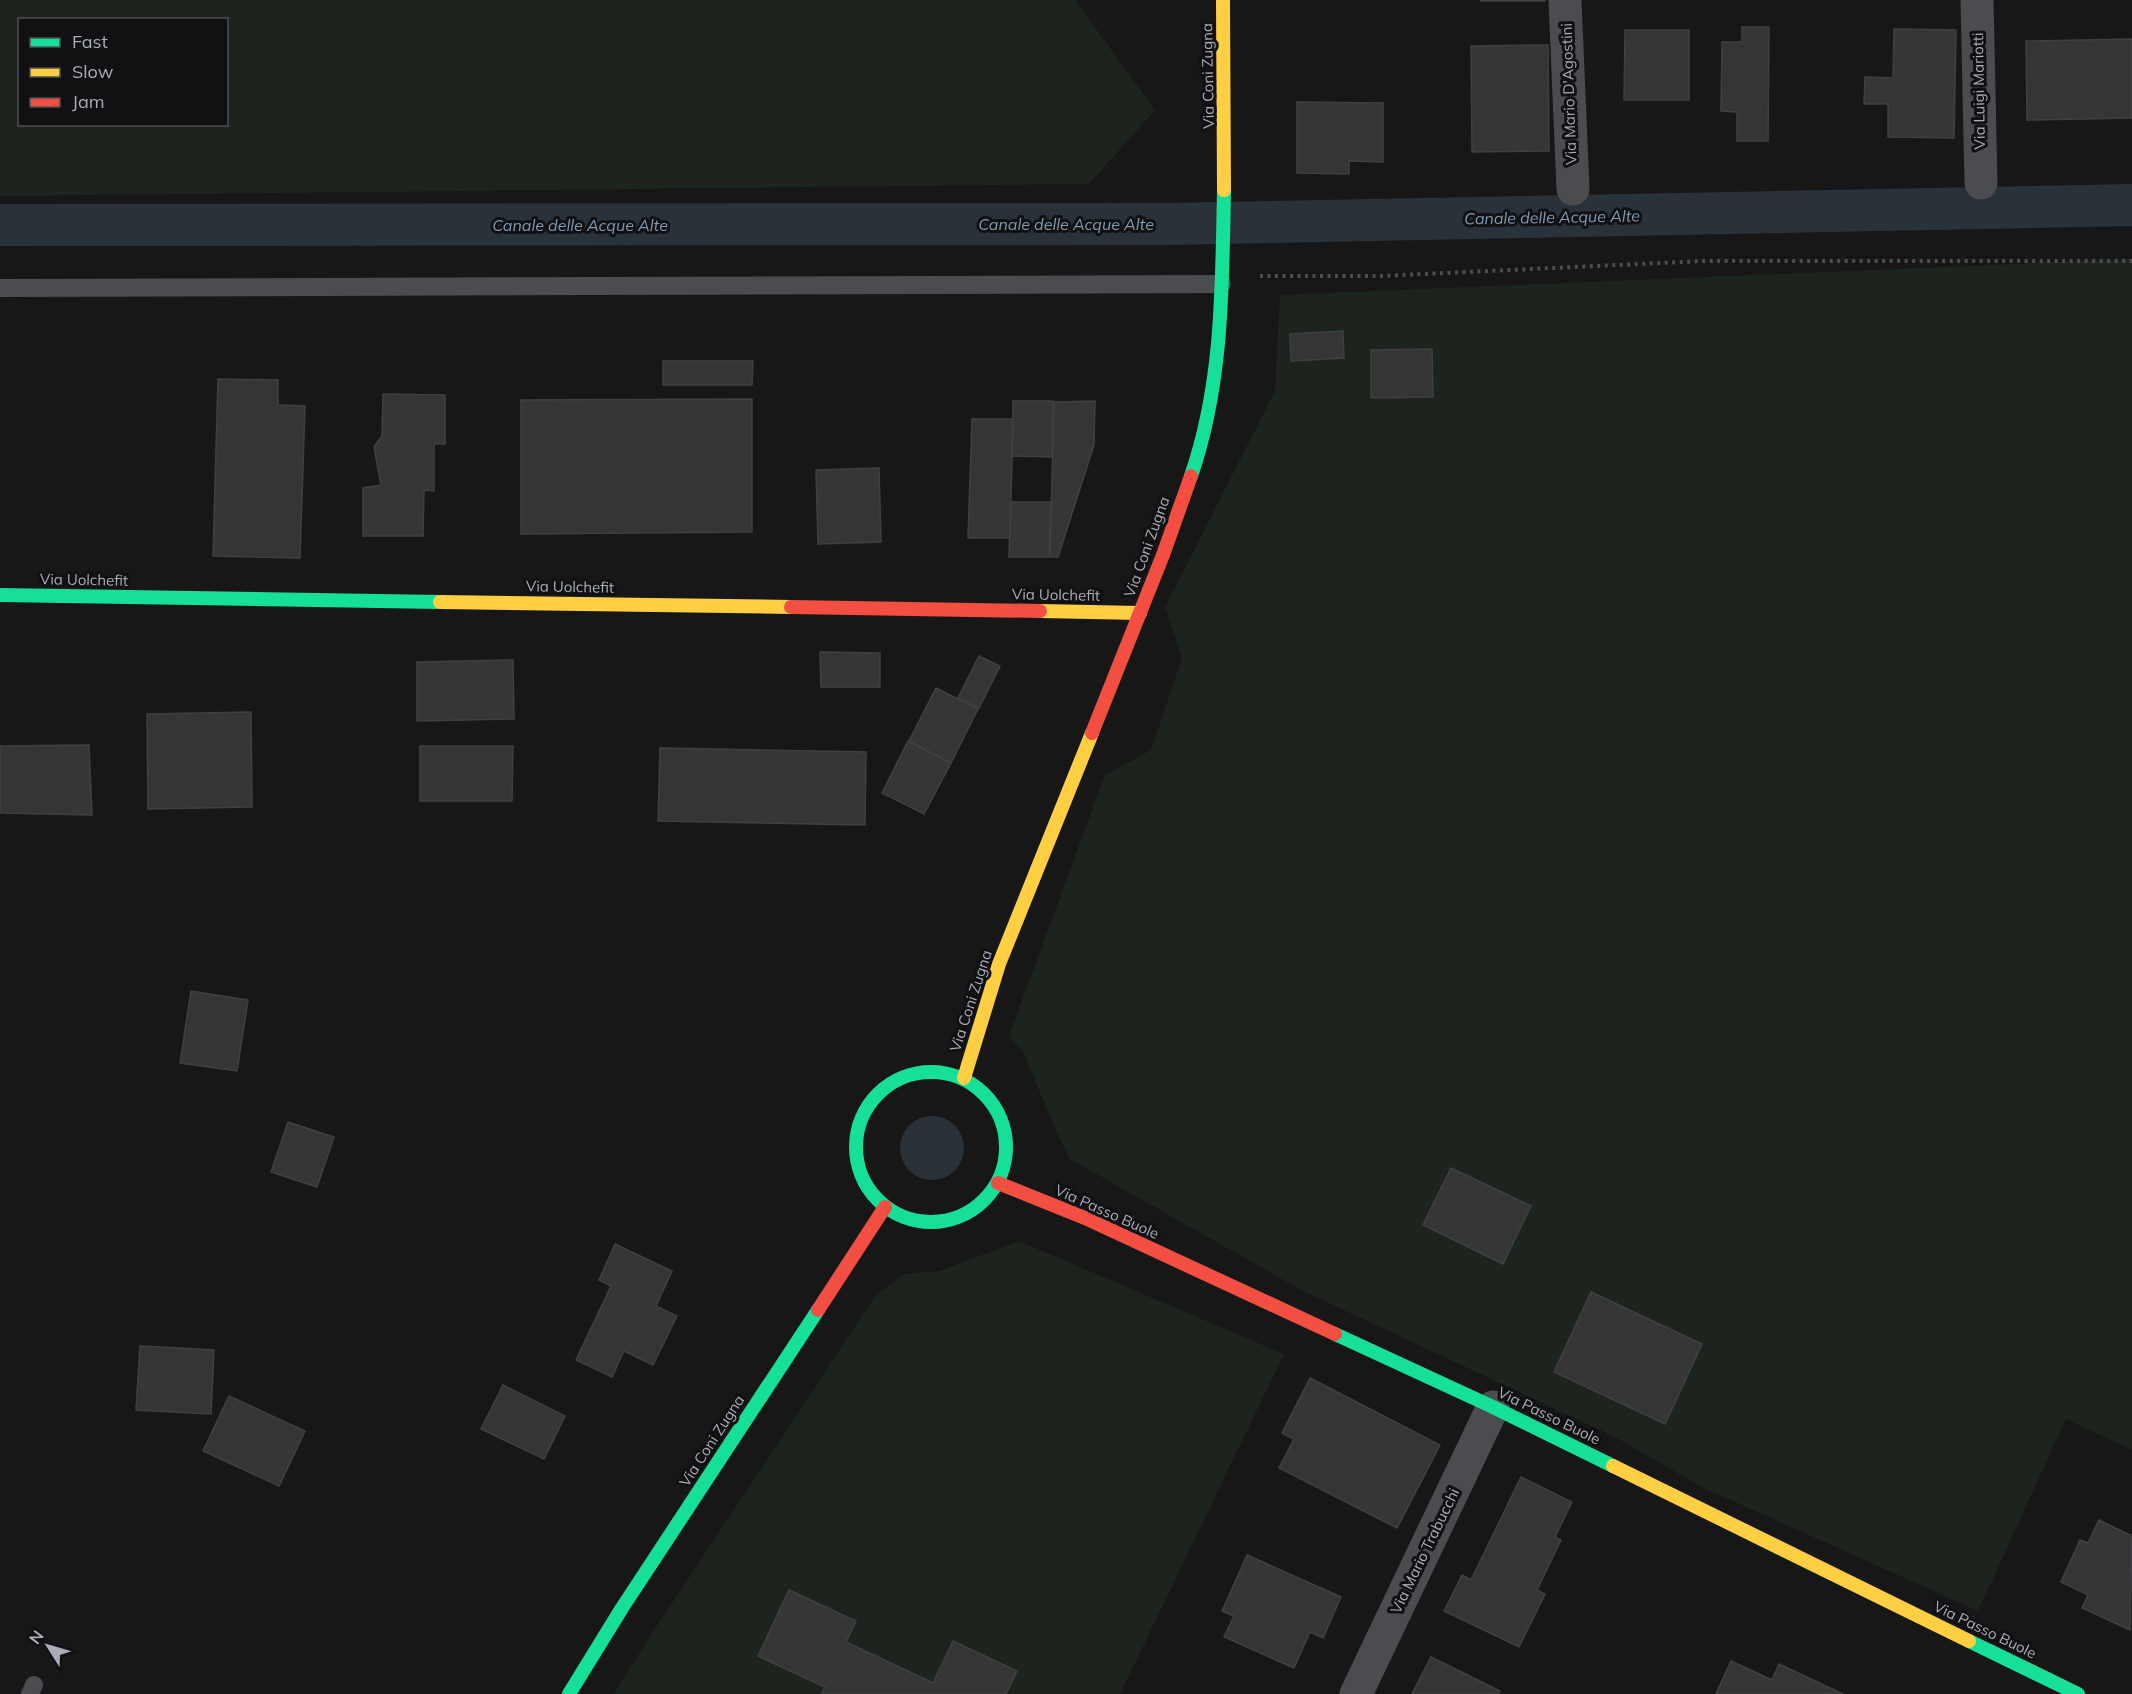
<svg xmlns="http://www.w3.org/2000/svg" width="2132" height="1694" font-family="Mulish,sans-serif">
  <rect width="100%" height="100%" fill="#171717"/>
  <g fill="#1d241e" fill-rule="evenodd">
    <path d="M0 0H1075L1155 110 1089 184 0 196ZM20 20H226V124H20Z"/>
    <polygon points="2132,259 2132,1450 2066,1419 1978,1611 1704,1488 1615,1437 1303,1291 1070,1159 1050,1117 1024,1053 1009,1036 1105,775 1151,750 1182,658 1165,607 1275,391 1280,295"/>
    <polygon points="1019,1241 1284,1354 1120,1694 614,1694 649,1638 876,1295 904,1274 939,1271"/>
  </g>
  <circle fill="#2a3239" cx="932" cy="1148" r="32"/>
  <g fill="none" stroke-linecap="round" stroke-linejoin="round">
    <polyline stroke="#2a3239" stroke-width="42" points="0,225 1166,224 2132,205"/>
  </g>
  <g fill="#353536" stroke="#3f4043" stroke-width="1.5">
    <rect x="1481" y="0" width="64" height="1"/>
    <polygon points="1742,27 1769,27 1768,141 1737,141 1737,112 1721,111 1722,42 1742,42"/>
    <polygon points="1894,29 1956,30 1954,138 1888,137 1888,104 1864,104 1865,77 1893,78"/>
    <polygon points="1625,30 1689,30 1689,100 1624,100"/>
    <polygon points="2132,39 2132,118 2027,120 2026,41"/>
    <polygon points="1548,45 1549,151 1472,152 1471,46"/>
    <polygon points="1297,102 1383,103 1383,162 1349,161 1349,174 1297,173"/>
    <polygon points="1343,331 1344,358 1291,361 1290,334"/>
    <polygon points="1432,349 1433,397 1371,398 1371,350"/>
    <polygon points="663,361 753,361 752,385 663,385"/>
    <polygon points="218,379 278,380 278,405 305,406 300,558 213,556"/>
    <polygon points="383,394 445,395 445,444 434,444 434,491 424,490 423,536 363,536 363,488 381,485 374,447 382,436"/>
    <polygon points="752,399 752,532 521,534 521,400"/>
    <polygon points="1013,401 1053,401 1052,457 1012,456"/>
    <polygon points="1095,401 1094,445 1058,557 1050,557 1054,402"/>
    <polygon points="972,419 1013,419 1010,538 968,538"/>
    <polygon points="879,468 881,542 818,544 816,470"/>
    <polygon points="1011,502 1051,502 1049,557 1009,557"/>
    <polygon points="820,652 880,653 880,687 821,687"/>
    <polygon points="979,656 1000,666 979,708 958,698"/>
    <polygon points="513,660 514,719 417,721 417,662"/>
    <polygon points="936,688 978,709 951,763 909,741"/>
    <polygon points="251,712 252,807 148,809 147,714"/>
    <polygon points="908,741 951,763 924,814 882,793"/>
    <polygon points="89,745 92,815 0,813 0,746"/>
    <polygon points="420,746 513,746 512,801 420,801"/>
    <polygon points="660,748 866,752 865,825 658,821"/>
    <polygon points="191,991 248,1000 237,1071 180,1063"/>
    <polygon points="288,1122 334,1137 317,1187 271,1172"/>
    <polygon points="1451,1168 1531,1206 1503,1264 1423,1225"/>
    <polygon points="615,1244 672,1271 656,1306 677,1316 653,1365 624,1351 612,1377 576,1360 611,1286 599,1280"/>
    <polygon points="1591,1292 1702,1344 1665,1424 1554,1372"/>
    <polygon points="140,1346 214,1350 211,1414 136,1410"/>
    <polygon points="1310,1378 1440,1445 1397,1528 1279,1468 1294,1439 1282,1433"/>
    <polygon points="503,1385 565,1416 544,1459 481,1429"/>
    <polygon points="229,1396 305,1431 279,1486 203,1451"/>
    <polygon points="1521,1477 1572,1502 1555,1537 1561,1540 1537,1590 1545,1594 1519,1647 1444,1611 1462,1575 1471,1580"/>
    <polygon points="2099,1520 2132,1536 2130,1630 2082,1608 2088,1595 2061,1582 2080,1540 2088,1543"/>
    <polygon points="1247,1555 1341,1597 1323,1638 1310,1632 1294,1668 1224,1637 1234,1616 1222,1611"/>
    <polygon points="789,1590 856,1621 846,1642 933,1683 953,1641 1017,1671 1006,1694 821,1694 825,1687 758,1656"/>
    <polygon points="1431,1657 1500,1691 1499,1694 1412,1694"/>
    <polygon points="1731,1661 1772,1680 1779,1664 1843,1694 1716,1694"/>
  </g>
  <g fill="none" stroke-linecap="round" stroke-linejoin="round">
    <polyline stroke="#4d4e52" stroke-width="4" stroke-dasharray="3 4.5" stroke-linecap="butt" points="1260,276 1380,276 1704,261 2132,261"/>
    <g stroke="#4b4c50" stroke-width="18">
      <polyline points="0,288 1222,284"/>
      <polyline points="30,1694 34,1685"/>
    </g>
    <g stroke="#4b4c50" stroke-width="33">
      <polyline points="1565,0 1573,189"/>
      <polyline points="1977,0 1981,183"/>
      <polyline points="1356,1694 1493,1407"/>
    </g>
    <g stroke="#16e098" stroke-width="14">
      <path d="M1191 476C1223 383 1222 288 1224 190"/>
      <polyline points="0,595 440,602"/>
      <circle cx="931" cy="1147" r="75"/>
      <polyline points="1335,1334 1493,1407 1613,1466"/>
      <polyline points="1969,1641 2078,1694"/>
      <polyline points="569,1694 622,1608 818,1310"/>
    </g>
    <g stroke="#ffcf43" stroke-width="14">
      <polyline points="1223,0 1224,190"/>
      <polyline points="440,602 791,607"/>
      <polyline points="1040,611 1140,613"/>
      <polyline points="964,1078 999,964 1092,733"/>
      <polyline points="1613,1466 1969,1641"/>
    </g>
    <g stroke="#f24e42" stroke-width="14">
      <polyline points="791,607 1040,611"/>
      <polyline points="1092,733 1163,555 1191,476"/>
      <polyline points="998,1183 1085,1218 1335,1334"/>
      <polyline points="818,1310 885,1207"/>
    </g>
  </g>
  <g text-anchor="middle" stroke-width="6" stroke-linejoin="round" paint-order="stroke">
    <g font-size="15" fill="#a8adb8" stroke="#111113">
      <text transform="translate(1208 76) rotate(-91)" y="5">Via Coni Zugna</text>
      <text transform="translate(1979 91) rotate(-91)" y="5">Via Luigi Mariotti</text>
      <text transform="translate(1569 94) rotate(-92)" y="5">Via Mario D'Agostini</text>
      <text transform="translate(1147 547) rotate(-70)" y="5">Via Coni Zugna</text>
      <text transform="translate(84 580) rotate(1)" y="5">Via Uolchefit</text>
      <text transform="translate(570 587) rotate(1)" y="5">Via Uolchefit</text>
      <text transform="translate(1056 595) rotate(1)" y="5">Via Uolchefit</text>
      <text transform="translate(971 1001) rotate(-72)" y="5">Via Coni Zugna</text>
      <text transform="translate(1107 1212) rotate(24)" y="5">Via Passo Buole</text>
      <text transform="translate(1549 1416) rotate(26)" y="5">Via Passo Buole</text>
      <text transform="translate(712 1441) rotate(-57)" y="5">Via Coni Zugna</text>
      <text transform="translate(1425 1551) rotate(-64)" y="5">Via Mario Trabucchi</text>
      <text transform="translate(1985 1630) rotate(26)" y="5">Via Passo Buole</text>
    </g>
    <g font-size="16" font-style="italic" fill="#7f9bb3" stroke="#111113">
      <text transform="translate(1552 217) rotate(-1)" y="6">Canale delle Acque Alte</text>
      <text x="1066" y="230">Canale delle Acque Alte</text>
      <text x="580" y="231">Canale delle Acque Alte</text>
    </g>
  </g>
  <rect x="18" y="18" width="210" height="108" fill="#111113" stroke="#4d4f55" stroke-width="1.5"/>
  <rect x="30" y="38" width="30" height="9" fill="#16e098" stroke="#4d4f55" stroke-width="1.5"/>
  <text x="72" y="48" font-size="18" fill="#a8adb8">Fast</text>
  <rect x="30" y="68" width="30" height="9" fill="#ffcf43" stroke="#4d4f55" stroke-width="1.5"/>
  <text x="72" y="78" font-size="18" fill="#a8adb8">Slow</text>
  <rect x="30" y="98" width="30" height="9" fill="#f24e42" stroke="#4d4f55" stroke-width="1.5"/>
  <text x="72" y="108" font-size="18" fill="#a8adb8">Jam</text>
  <g transform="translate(48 1646) rotate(307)" stroke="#111113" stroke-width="4.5" paint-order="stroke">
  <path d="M0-4.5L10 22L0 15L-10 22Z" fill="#a8adb8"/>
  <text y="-9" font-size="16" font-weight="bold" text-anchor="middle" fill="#a8adb8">N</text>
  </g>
</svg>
